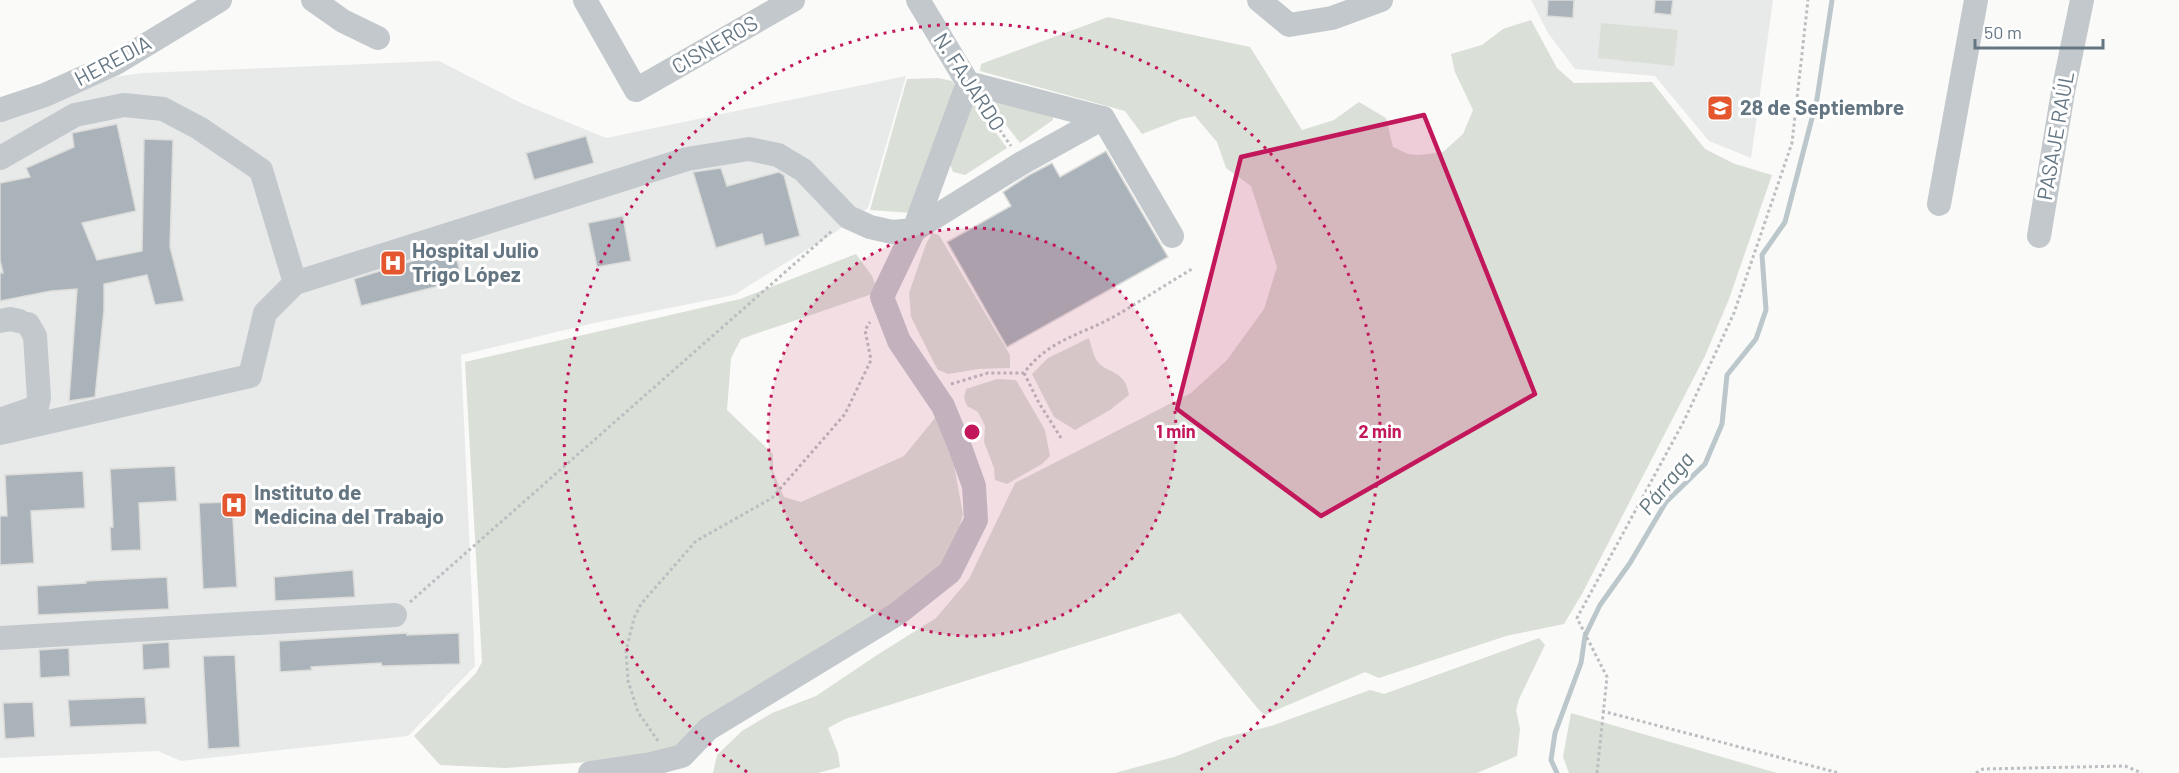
<svg xmlns="http://www.w3.org/2000/svg" width="2179" height="773" font-family="Barlow,sans-serif">
  <rect width="100%" height="100%" fill="#fafaf8"/>
  <g fill="#e8e9e9">
    <polygon points="1531,0 1773,0 1751,158 1709,141 1655,76 1575,69 1548,33"/>
    <polygon points="439,61 521,103 606,138 906,76 868,208 837,231 734,295 594,323 461,355 475,666 408,736 181,761 158,751 0,758 0,119 115,77 142,73"/>
  </g>
  <g fill="#dadfd7">
    <polygon points="1108,17 1250,47 1302,130 1334,120 1359,102 1386,118 1393,147 1408,154 1419,155 1443,152 1463,134 1473,110 1455,72 1451,54 1482,45 1503,29 1531,20 1557,68 1574,83 1652,82 1705,149 1735,164 1772,175 1729,299 1705,356 1583,592 1564,624 1506,636 1379,678 1365,672 1265,715 1259,710 1180,613 845,719 828,728 838,753 840,767 818,773 713,773 717,755 742,731 772,713 816,696 877,655 936,618 969,579 1015,483 1191,393 1227,360 1264,309 1277,267 1251,186 1226,168 1217,142 1195,116 1181,119 1142,134 1125,111 980,71 981,64"/>
    <polygon points="1601,23 1678,30 1674,66 1598,58"/>
    <polygon points="938,78 952,81 955,87 912,213 870,210 907,79"/>
    <polygon points="983,95 1053,116 1053,120 1020,143"/>
    <polygon points="970,97 1007,148 965,175 953,172 950,164"/>
    <polygon points="932,233 939,235 1010,355 1010,368 979,369 948,374 938,370 932,359 911,317 909,293 926,244"/>
    <polygon points="856,254 872,276 878,292 741,339 731,358 727,410 773,454 773,471 784,497 801,502 904,456 935,418 949,438 963,514 954,546 936,571 898,604 687,741 659,753 601,761 506,768 440,765 414,736 476,673 482,662 465,362 740,299"/>
    <path d="M1089 338C1091 344 1093 355 1097 361 1107 374 1125 369 1129 395L1110 410 1075 430 1054 417 1032 374 1048 358Z"/>
    <polygon points="997,379 1016,380 1045,430 1050,456 1042,464 1007,484 995,480 994,468 984,442 985,426 978,412 967,406 964,398 966,389"/>
    <polygon points="1539,638 1545,645 1519,699 1516,710 1520,729 1517,756 1477,773 1115,773 1174,757 1223,738 1271,726 1370,690 1384,694"/>
    <polygon points="1571,713 1777,773 1569,773 1563,757"/>
  </g>
  <g fill="none" stroke-linecap="round" stroke-linejoin="round">
    <polyline stroke="#bbc7cb" stroke-width="5" points="1557,773 1551,760 1555,733 1581,663 1585,636 1600,605 1630,563 1666,502 1705,464 1722,424 1727,375 1756,339 1766,310 1762,255 1785,222 1817,99 1832,0"/>
  </g>
  <g fill="#aab3b9" stroke="#dcdcda" stroke-width="1.5">
    <polygon points="1548,0 1574,0 1573,18 1547,16"/>
    <polygon points="1655,0 1673,0 1671,15 1654,13"/>
    <polygon points="117,124 136,211 82,223 97,260 142,251 144,139 173,140 170,247 184,301 155,305 147,275 104,284 104,310 95,397 69,401 77,289 51,291 0,301 0,273 3,273 0,260 0,183 30,177 26,168 74,147 72,133"/>
    <polygon points="586,136 594,163 534,180 526,153"/>
    <polygon points="1106,151 1168,257 1007,347 947,242 1011,206 1003,192 1029,175 1052,163 1060,177"/>
    <polygon points="721,168 727,186 779,172 784,175 800,236 765,246 762,234 716,248 693,172"/>
    <polygon points="623,216 631,261 597,267 588,223"/>
    <polygon points="454,248 462,280 361,306 354,279"/>
    <polygon points="175,466 177,501 139,503 141,550 111,551 110,527 113,527 110,469"/>
    <polygon points="83,471 85,508 31,511 34,563 0,565 0,516 7,516 5,475"/>
    <polygon points="232,502 237,587 203,589 199,503"/>
    <polygon points="353,570 355,597 275,601 274,577"/>
    <polygon points="167,577 169,609 38,615 37,586 86,583 86,581"/>
    <polygon points="407,633 407,635 459,633 460,664 382,666 381,663 311,667 312,670 280,672 279,641"/>
    <polygon points="169,642 170,668 143,670 142,644"/>
    <polygon points="69,648 70,676 40,678 39,650"/>
    <polygon points="235,655 240,747 208,749 203,656"/>
    <polygon points="145,697 147,724 70,727 68,700"/>
    <polygon points="33,702 35,737 5,739 3,703"/>
  </g>
  <g fill="none" stroke-linecap="round" stroke-linejoin="round">
    <g stroke="#bbbfc2" stroke-width="3" stroke-dasharray="3 3" stroke-linecap="butt">
      <polyline points="986,110 1011,146"/>
      <polyline points="1024,373 1039,403 1061,438"/>
      <path d="M951 384 988 373H1024C1049 339 1082 335 1117 315 1142 300 1167 284 1192 269"/>
      <polyline points="410,602 833,230"/>
      <polyline points="1602,711 1839,773"/>
      <polyline points="658,741 638,712 628,681 626,651 634,618 641,604 696,541 772,498 845,414 871,360 865,330 870,322"/>
      <polyline points="1597,773 1607,677 1577,618 1684,421 1734,313 1792,143 1808,0"/>
      <polyline points="1976,773 1983,769 2125,766 2142,773"/>
    </g>
    <g stroke="#c3c8cc" stroke-width="24">
      <polyline points="313,0 343,21 378,38"/>
      <polyline points="585,0 636,90 793,0"/>
      <polyline points="918,0 968,83"/>
      <polyline points="1259,0 1289,25 1332,18 1381,0"/>
      <polyline points="968,83 1103,118"/>
      <polyline points="0,110 45,95 116,63 220,0"/>
      <polyline points="0,158 75,115 124,105 163,109 199,128 261,170 295,283"/>
      <polyline points="1939,204 1976,0"/>
      <polyline points="2039,236 2063,92 2082,0"/>
      <polyline points="0,321 10,319 19,321"/>
      <polyline points="5,418 37,407 39,398 35,336 28,324"/>
      <polyline points="0,433 250,376 265,313 295,283 687,159 749,149 778,155 803,170 848,217 870,227 892,232 914,230 1022,163 1103,118 1172,236"/>
      <polyline points="0,638 395,615"/>
      <polyline points="590,773 651,764 682,756 708,729 897,614 950,572 976,520 974,486 960,447 943,406 899,341 882,297 914,230 968,83"/>
    </g>
  </g>
  <path fill="#c2185b" fill-opacity="0.2" stroke="#c2185b" stroke-width="4.5" stroke-linejoin="round" d="M1424 115 1535 394 1321 516 1177 409 1241 157Z"/>
  <circle cx="972" cy="432" r="204" fill="#c2185b" fill-opacity=".12"/>
  <g fill="none" stroke="#c2185b" stroke-width="3" stroke-dasharray="3 6">
    <circle cx="972" cy="432" r="204"/>
    <path d="M747 772A408 408 0 1 1 1197 772"/>
  </g>
  <defs>
    <symbol id="school-square" viewBox="-11 -11 22 22"><rect x="-9" y="-9" width="18" height="18" rx="4" fill="#e4572e" stroke="#fff"/><path d="M0-5L7-2L0 1L-7-2ZM-4 1L0 2.5L4 1V4Q0 6-4 4Z" fill="#fff"/></symbol>
    <symbol id="hospital-square" viewBox="-11 -11 22 22"><rect x="-9" y="-9" width="18" height="18" rx="4" fill="#e4572e" stroke="#fff"/><path d="M-5-5h3v3.5h4V-5h3V5h-3V1.5h-4V5h-3Z" fill="#fff"/></symbol>
  </defs>
  <g fill-rule="evenodd">
    <use href="#school-square" x="1705" y="93" width="30" height="30"/>
    <use href="#hospital-square" x="378" y="248" width="30" height="30"/>
    <use href="#hospital-square" x="219" y="490" width="30" height="30"/>
  </g>
  <g text-anchor="middle" stroke-width="6" stroke-linejoin="round" paint-order="stroke">
    <g font-size="21" fill="#657683" stroke="#fff">
      <text transform="translate(715 45) rotate(-30)" y="7">CISNEROS</text>
      <text transform="translate(113 61) rotate(-28)" y="7">HEREDIA</text>
      <text transform="translate(969 82) rotate(57)" y="7">N. FAJARDO</text>
      <text transform="translate(2056 136) rotate(-80)" y="7">PASAJE RAÚL</text>
    </g>
    <g font-size="21" font-weight="bold" fill="#657683" stroke="#fff" text-anchor="start">
      <text x="1740" y="115">28 de Septiembre</text>
      <text x="412" y="258">Hospital Julio<tspan x="412" dy="24">Trigo López</tspan></text>
      <text x="254" y="500">Instituto de<tspan x="254" dy="24">Medicina del Trabajo</tspan></text>
    </g>
    <g font-size="22" font-style="italic" fill="#60757c" stroke="#fff">
      <text transform="translate(1666 483) rotate(-51)" y="8">Párraga</text>
    </g>
  </g>
  <circle cx="972" cy="432" r="9" fill="#c2185b" stroke="#fff" stroke-width="3"/>
  <g font-size="18" text-anchor="middle" font-weight="bold" fill="#c2185b" stroke="#fff" stroke-width="6" stroke-linejoin="round" paint-order="stroke">
    <text x="1176" y="438">1 min</text>
    <text x="1380" y="438">2 min</text>
  </g>
  <path d="M1975 39v9h128v-9" fill="none" stroke="#657683" stroke-width="3"/>
  <text x="1984" y="39" font-size="18" fill="#657683" stroke="#ffffff" stroke-width="4.5" paint-order="stroke">50 m</text>
</svg>
